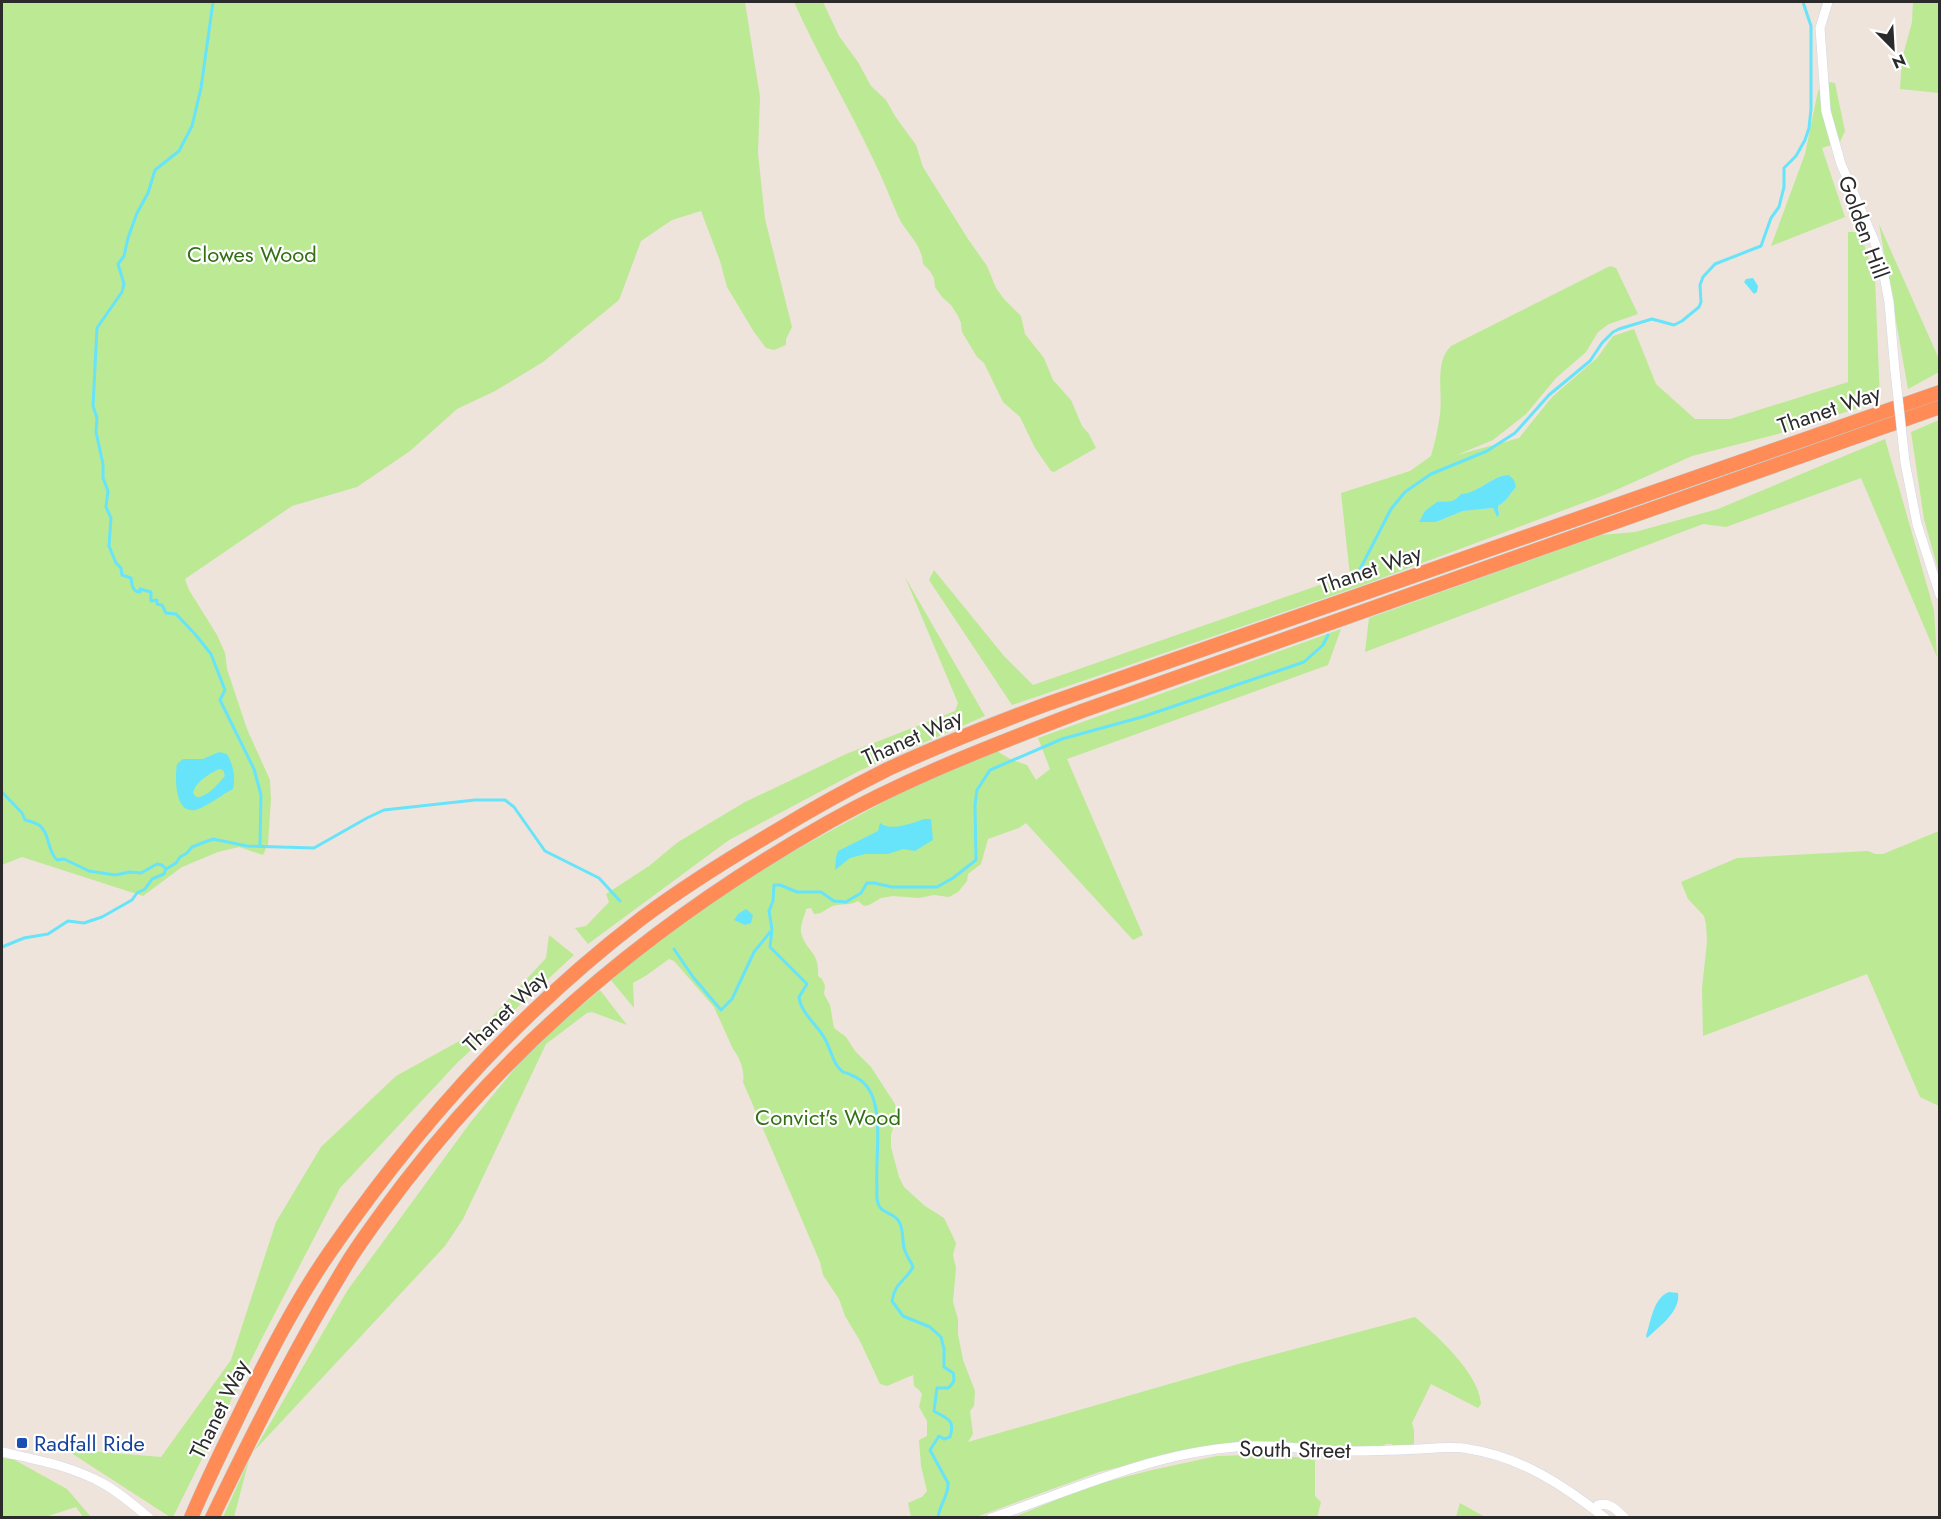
<svg xmlns="http://www.w3.org/2000/svg" width="1941" height="1519" font-family="Jost,sans-serif">
  <rect width="100%" height="100%" fill="#eee4dc"/>
  <g fill="#bce994" fill-rule="evenodd">
    <polygon points="2,2 745,2 760,97 758,153 765,219 792,327 786,339 786,345 774,350 766,348 754,332 727,287 720,261 701,211 672,220 641,241 619,300 543,362 495,391 457,409 410,451 357,487 292,506 185,579 189,590 217,635 225,653 227,669 247,729 270,780 271,799 268,844 263,855 239,847 218,852 182,867 143,896 22,857 2,865"/>
    <path d="M794 2H823L839 36 858 62 871 86 886 100 895 116 916 145 923 167 968 239 987 266 996 288 1004 299 1021 316 1025 334 1044 358 1053 380 1071 400 1082 426 1089 434 1096 448 1054 472 1051 471 1035 448 1020 417 1003 402 984 363 977 357 962 332 961 323 958 316 951 305 942 297 935 287 934 278 930 271 923 264C922 243 906 234 898 216 890 198 883 179 874 161 849 107 818 56 794 2Z"/>
    <polygon points="1913,2 1939,2 1939,93 1900,89 1902,59 1912,22"/>
    <polygon points="1828,82 1835,83 1845,131 1840,142 1822,148 1845,217 1771,246 1805,154 1818,91"/>
    <polygon points="1879,224 1939,359 1939,372 1908,389"/>
    <path d="M1848 232H1860L1875 278 1880 401 1778 434 1692 456 1607 494 1366 584 1012 705 929 580 934 570 1004 656 1033 685 1337 579 1350 576 1341 493 1410 471 1431 456C1435 442 1438 429 1440 414 1443 393 1434 362 1451 346L1610 266 1616 268 1638 314 1609 324 1598 332 1586 352 1556 378 1526 414 1493 440 1457 455 1519 438 1552 397 1597 358 1613 336 1634 329 1656 384 1695 419H1730L1848 382ZM1509 475 1516 487C1510 494 1506 502 1498 506L1499 515 1497 516 1493 508 1463 511 1436 522 1420 519 1440 502C1465 506 1485 477 1509 475Z"/>
    <polygon points="1939,420 1939,573 1924,519 1911,432"/>
    <polygon points="1885,439 1934,610 1937,657 1861,478 1726,527 1703,524 1365,652 1369,618 1601,535 1635,532 1718,509"/>
    <polygon points="905,577 985,716 859,771 729,840 588,944 575,928 586,926 609,902 606,894 649,866 678,842 745,802 846,754 955,711 958,703"/>
    <path d="M1341 629 1328 665 1067 759 1143 935 1133 940 1026 823 1019 828 988 839 981 864 968 874 967 881 958 892 949 897 934 895 919 898 893 896 881 898 869 905 864 906 858 901C850 906 841 903 833 906 825 909 823 914 814 914L811 908 806 909C805 915 800 925 801 932 805 951 820 951 818 976L822 979 825 986 824 994 830 1005 834 1028 846 1037 855 1051 871 1067 895 1104 897 1115 891 1135V1147L899 1177 904 1187 925 1206 944 1218 956 1243 953 1255 956 1268 953 1302 958 1319V1334L963 1360 975 1391 974 1406 970 1411 973 1434 968 1442 1242 1363 1415 1317C1437 1336 1479 1373 1481 1404L1478 1408 1431 1384 1412 1423 1414 1431V1447L1392 1448V1444H1385L1384 1448 1296 1445 1145 1461 1099 1472 976 1517H911L908 1503 922 1497 927 1491 921 1466 919 1440 927 1436V1421L919 1407 922 1394 919 1390 914 1386 913 1375 887 1386 880 1384 860 1341 845 1316 839 1299 823 1275 820 1262 743 1082C745 1071 740 1058 733 1049L714 1007 674 961 669 959 647 975 633 983 634 1008 610 979 656 942 741 881 777 860 920 782 995 750 1012 760 1027 765 1036 780 1050 769 1038 738Z"/>
    <polygon points="1939,831 1939,1106 1920,1097 1867,974 1703,1036 1702,988 1707,942 1706,924 1704,916 1688,899 1681,882 1737,858 1868,851 1875,854 1883,854"/>
    <polygon points="549,935 574,955 458,1062 340,1188 260,1342 173,1517 170,1517 65,1449 161,1457 231,1360 276,1222 321,1147 396,1076 481,1029 546,958"/>
    <polygon points="600,990 627,1025 592,1012 587,1013 546,1044 463,1219 445,1246 254,1451 347,1291 470,1123 534,1045"/>
    <polygon points="1276,1454 1315,1460 1315,1496 1321,1502 1317,1518 1012,1518 1090,1486 1152,1470 1217,1456"/>
    <polygon points="2,1458 13,1459 67,1489 91,1517 83,1517 76,1507 45,1517 2,1517"/>
    <polygon points="249,1460 234,1517 223,1517"/>
    <polygon points="1460,1503 1485,1517 1456,1517"/>
  </g>
  <g fill="#67e4f9" fill-rule="evenodd">
    <polygon points="1753,278 1758,286 1757,292 1754,294 1744,282 1746,279"/>
    <path d="M1509 475 1514 480 1516 487C1510 494 1506 502 1498 506L1499 515 1497 517 1493 508 1463 511 1436 522H1419L1425 511 1437 502C1447 501 1453 504 1461 494 1480 493 1490 476 1509 475Z"/>
    <path d="M219 752 227 754C233 764 236 777 233 789 223 794 205 808 195 810 174 814 175 776 177 764L183 759H203ZM219 769 223 770 225 776C218 784 207 798 196 797L193 793C195 782 209 774 219 769Z"/>
    <path d="M924 819H931L933 840 915 851 903 849 888 854H865L850 858 835 870 836 857 838 851 878 831 880 823C891 832 912 823 924 819Z"/>
    <polygon points="746,909 753,915 751,923 745,925 734,920 738,914"/>
    <path d="M1669 1292 1678 1293C1681 1311 1659 1327 1647 1338L1646 1336C1651 1322 1653 1298 1669 1292Z"/>
  </g>
  <g fill="none" stroke-linecap="round" stroke-linejoin="round">
    <g stroke="#67e4f9" stroke-width="3">
      <path d="M213 2 201 88 192 126 179 151 155 170 148 193 137 213 128 238 124 256 118 264 124 284 122 292 97 328 93 406 97 418 96 432 103 464V478L108 491 106 507 111 518 109 546 116 563 121 568 122 575 131 578C132 584 132 592 140 592V589L151 592V601L157 600V604L162 605 166 613 176 614 195 634 211 654 225 690 220 700 254 769 261 795 260 846"/>
      <polyline points="1357,575 1391,509 1405,492 1431,474 1487,451 1515,433 1549,395 1590,361 1602,343 1613,332 1619,329 1652,319 1674,325 1682,321 1699,307 1701,302 1700,285 1703,277 1715,264 1761,246 1771,218 1779,207 1784,187 1784,168 1796,156 1805,140 1809,128 1811,109 1811,26 1803,2"/>
      <path d="M2 792 22 813 25 820C29 821 36 823 39 825 50 833 47 851 57 860L64 859 89 871 115 875 130 872 141 873 157 864 162 865 166 869 176 863 180 857 187 853 192 847 213 839 247 846 314 848 367 818 384 810 475 800H505L514 807 545 851 599 878 620 901"/>
      <polyline points="2,947 24,938 48,934 68,921 84,923 102,917 132,900 137,893 145,889 152,879 164,874 166,869"/>
      <polyline points="674,949 693,977 721,1010 732,999 754,952 771,931"/>
      <path d="M938 1518C939 1505 949 1495 948 1483L930 1450 939 1436 944 1439 950 1437C956 1418 946 1419 934 1411L937 1388H948C954 1383 955 1380 953 1373L944 1367V1349L941 1337 930 1327 903 1316 892 1301C895 1282 905 1282 913 1267 911 1261 907 1257 905 1251 901 1241 905 1229 898 1220 892 1212 880 1213 878 1203 876 1198 877 1193 877 1189 875 1160 883 1118 871 1093 867 1085 860 1078 851 1075 849 1073 845 1073 843 1072 833 1065 831 1049 825 1039 818 1025 801 1014 799 997L807 984 770 947 772 929 769 911 773 901 774 885H780L797 892H821L834 901 846 902 861 893 867 883H874L892 887H937L953 878 976 860 975 805 977 790 990 770 1062 739 1142 717 1304 662 1323 645 1328 635"/>
    </g>
    <defs>
      <g id="minor">
        <polyline points="1828,2 1820,28 1826,111 1841,164 1874,240 1882,265 1889,302 1895,371"/>
        <polyline points="1905,462 1917,524 1940,595"/>
        <path d="M2 1452C37 1460 72 1466 104 1484 120 1493 135 1506 149 1518"/>
        <path d="M1595 1509 1598 1505C1610 1502 1616 1510 1625 1518"/>
        <path d="M991 1518C1076 1489 1161 1449 1252 1446 1286 1445 1318 1451 1352 1451 1374 1451 1397 1450 1420 1449 1436 1448 1453 1446 1469 1449 1521 1457 1565 1486 1605 1518"/>
      </g>
      <g id="highway">
        <path d="M191 1518C207 1480 225 1444 243 1407 269 1354 296 1301 330 1252 417 1126 520 1011 642 918 685 886 730 858 776 831 812 809 850 788 888 769 940 745 993 724 1047 704L1940 392"/>
        <path d="M212 1518C255 1429 299 1341 351 1257 368 1231 386 1207 405 1182 519 1034 666 914 829 822 909 777 996 744 1082 711L1940 407"/>
      </g>
    </defs>
    <use href="#minor" stroke="#d1d8e5" stroke-width="10"/>
    <use href="#highway" stroke="#c4c4c4" stroke-width="15"/>
    <use href="#minor" stroke="#fff" stroke-width="9"/>
    <use href="#highway" stroke="#ff8b57" stroke-width="14"/>
    <defs>
      <polyline id="minor-bridge" points="1895,371 1905,462"/>
    </defs>
    <use href="#minor-bridge" stroke="#d1d8e5" stroke-width="10" stroke-linecap="butt"/>
    <use href="#minor-bridge" stroke="#fff" stroke-width="9"/>
  </g>
  <rect fill="#1a4fb4" stroke="#fff" stroke-width="2" x="16" y="1437" width="12" height="12" rx="3"/>
  <g text-anchor="middle" stroke-width="4.5" stroke-linejoin="round" paint-order="stroke">
    <g font-size="22" fill="#2b2b2b" stroke="#fff">
      <text transform="translate(1864 227) rotate(70)" y="8">Golden Hill</text>
      <text transform="translate(1829 409) rotate(-19)" y="8">Thanet Way</text>
      <text transform="translate(1370 569) rotate(-19)" y="8">Thanet Way</text>
      <text transform="translate(912 737) rotate(-24)" y="8">Thanet Way</text>
      <text transform="translate(505 1011) rotate(-44)" y="8">Thanet Way</text>
      <text transform="translate(219 1409) rotate(-64)" y="8">Thanet Way</text>
      <text transform="translate(1295 1449) rotate(1)" y="8">South Street</text>
    </g>
    <g font-size="22" fill="#327014" stroke="#fff">
      <text x="252" y="262">Clowes Wood</text>
      <text x="828" y="1125">Convict's Wood</text>
    </g>
    <g font-size="22" fill="#164399" stroke="#fff" text-anchor="start">
      <text x="34" y="1451">Radfall Ride</text>
    </g>
  </g>
  <rect width="1941" height="1519" fill="none" stroke="#2b2b2b" stroke-width="6"/>
  <g transform="translate(1893 48) rotate(156)" stroke="#ffffff" stroke-width="4.5" paint-order="stroke">
  <path d="M0-4.5L10 22L0 15L-10 22Z" fill="#2b2b2b"/>
  <text y="-9" font-size="16" font-weight="bold" text-anchor="middle" fill="#2b2b2b">N</text>
  </g>
</svg>
